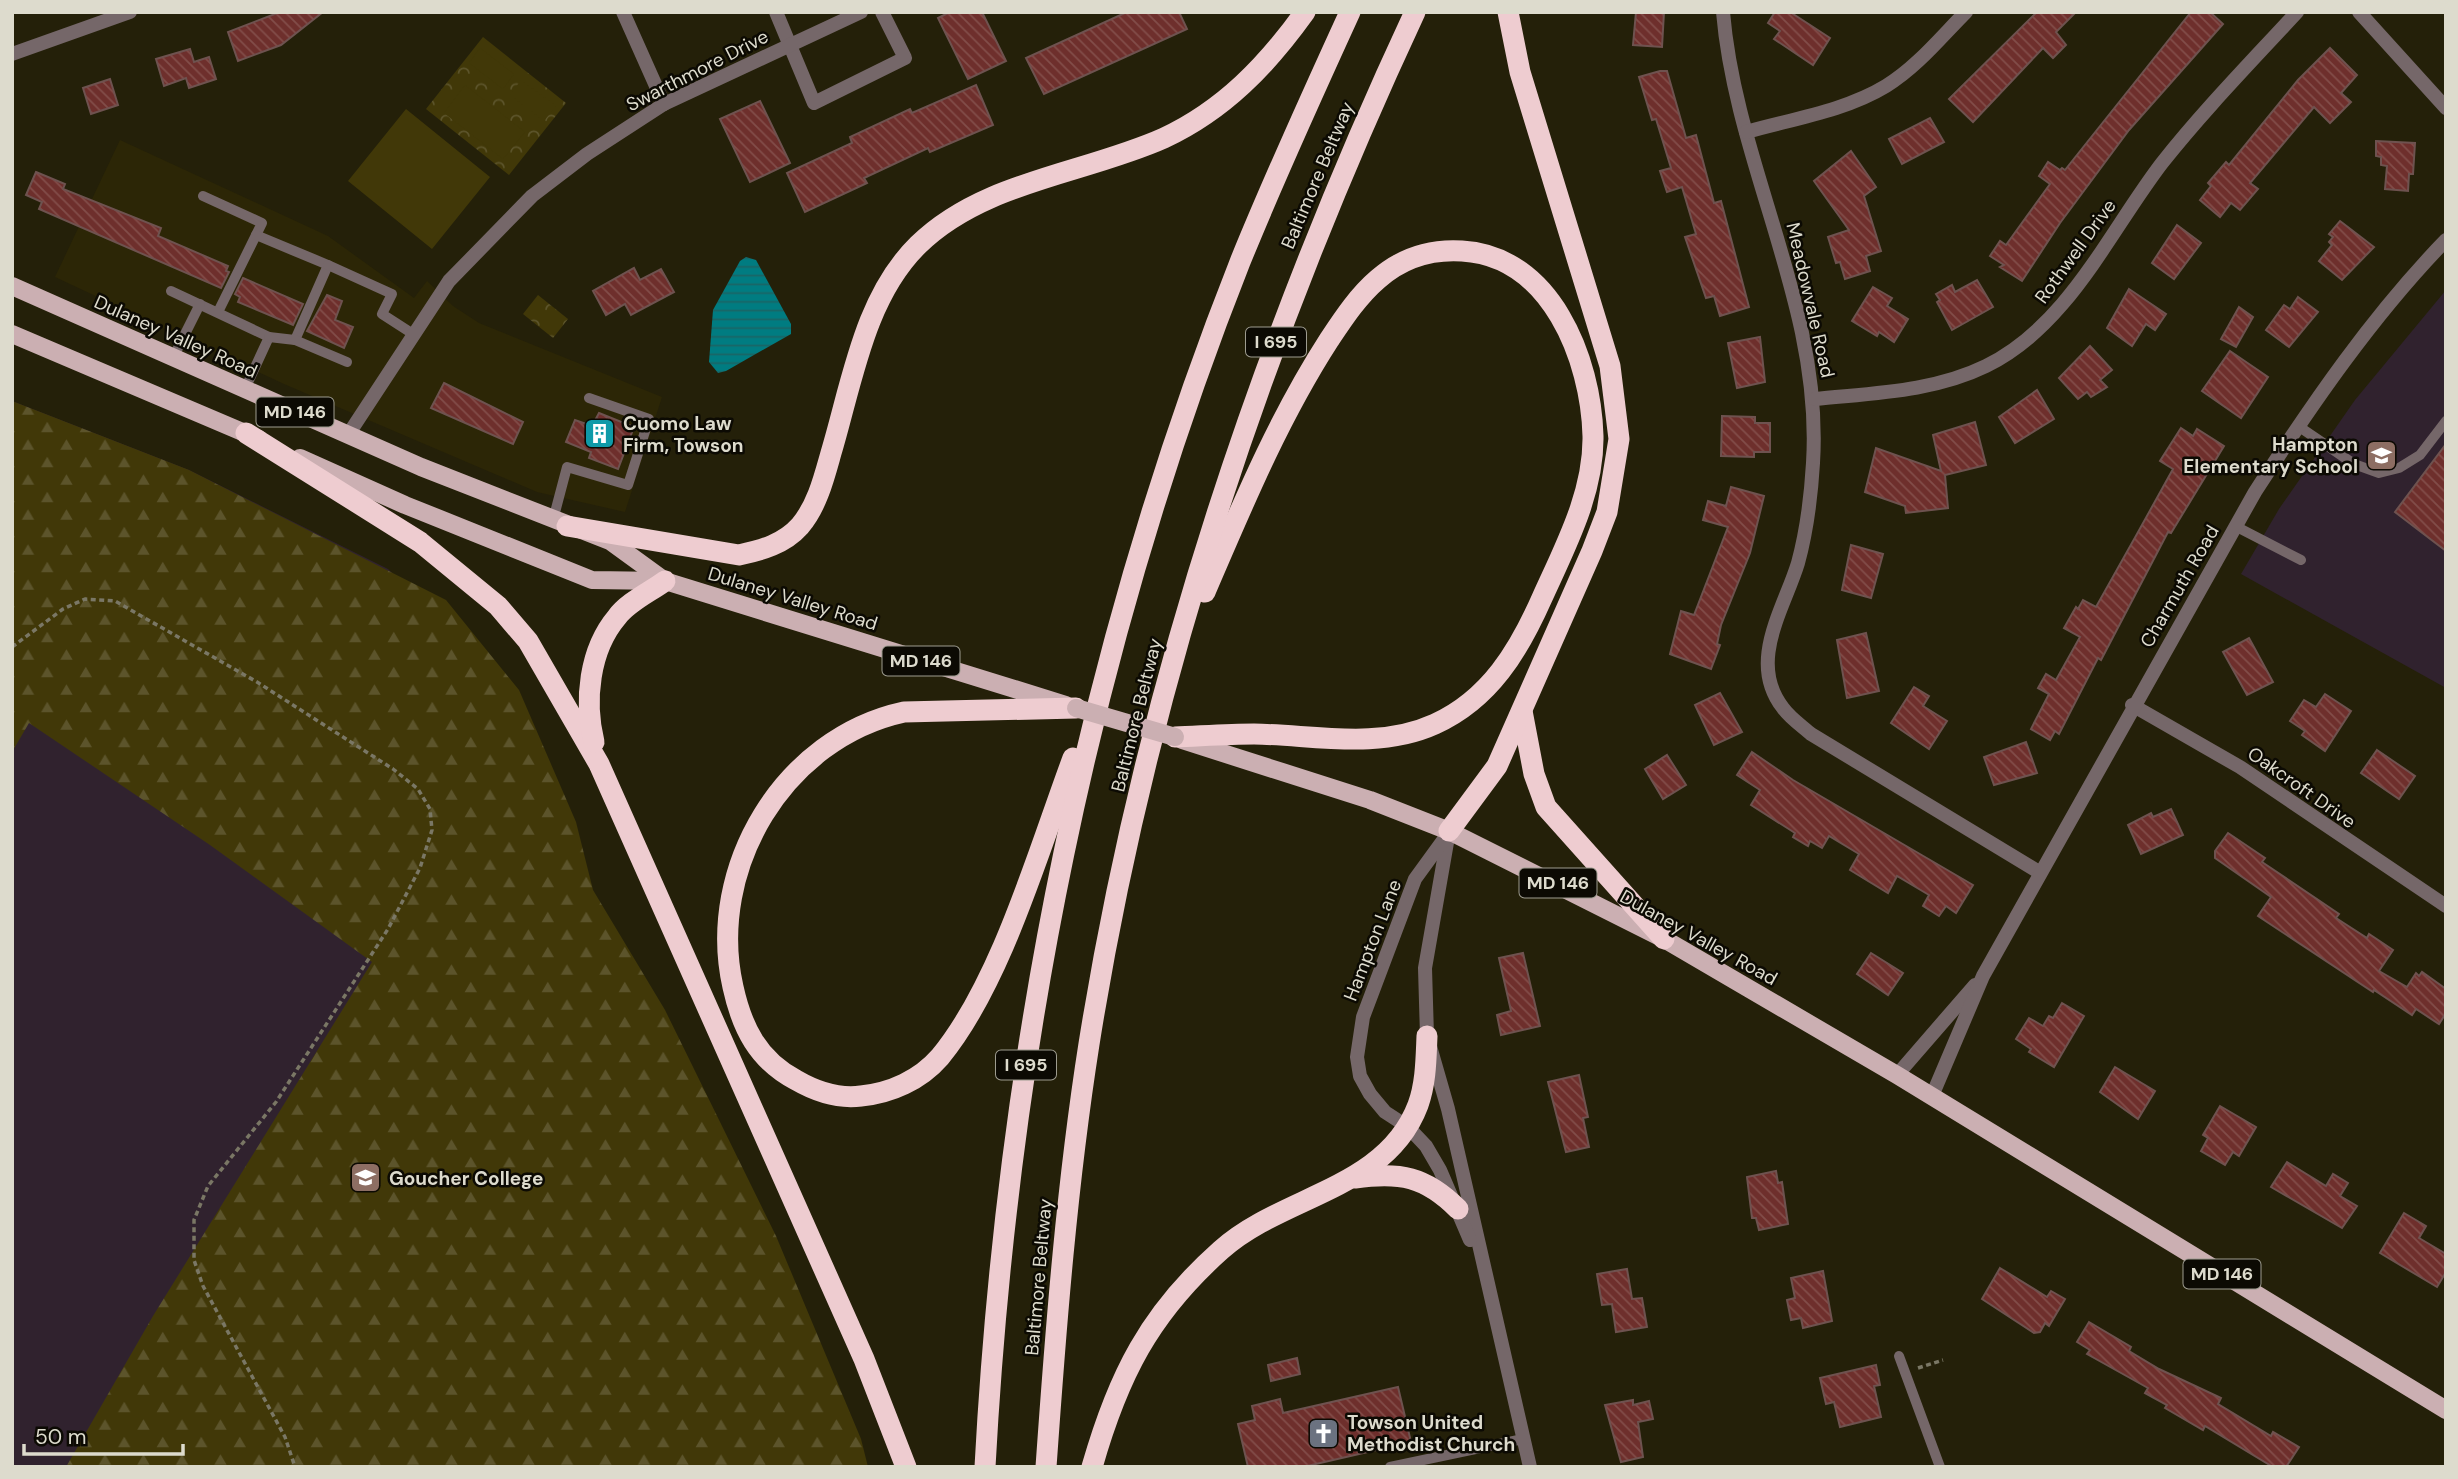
<svg xmlns="http://www.w3.org/2000/svg" width="2458" height="1479" font-family="'DM Sans',sans-serif">
  <defs>
    <pattern id="forest-firs" width="22" height="20" patternUnits="userSpaceOnUse" patternTransform="scale(1.75)"><rect width="22" height="20" fill="#413808"/><path d="M5 1l3.5 6h-7zM16 11l3.5 6h-7z" fill="#5c542b"/></pattern>
    <pattern id="park-crowns" width="20" height="18" patternUnits="userSpaceOnUse" patternTransform="scale(1.75)"><rect width="20" height="18" fill="#413808"/><path d="M2 6a3 3 0 1 1 6 0M12 15a3 3 0 1 1 6 0" fill="none" stroke="#5c542b"/></pattern>
    <pattern id="water-rules" width="6" height="5" patternUnits="userSpaceOnUse" patternTransform="scale(1.75)"><rect width="6" height="5" fill="#007c81"/><path d="M0 2.5h6" fill="none" stroke="#1a6566"/></pattern>
    <pattern id="building-back-hatch" width="6" height="6" patternUnits="userSpaceOnUse" patternTransform="scale(1.75)"><rect width="6" height="6" fill="#6e2f2c"/><path d="M-1 5l2 2M0 0l6 6M5-1l2 2" fill="none" stroke="#824d49"/></pattern>
  </defs>
  <rect width="100%" height="100%" fill="#242009"/>
  <polygon fill="#2c2606" points="120,140 328,236 414,298 427,281 453,306 479,323 662,397 625,512 537,492 284,384 55,277"/>
  <g fill="#30222e">
    <polygon points="2446,290 2446,688 2241,574 2279,509 2355,400"/>
    <polygon points="12,401 189,470 388,569 473,654 846,1467 12,1467"/>
  </g>
  <polygon fill="url(#forest-firs)" points="12,401 189,470 446,600 519,690 576,822 593,890 665,1010 776,1236 861,1439 868,1467 66,1467 153,1316 372,962 210,845 29,723 12,752"/>
  <g fill="url(#park-crowns)">
    <polygon points="483,37 566,103 509,175 426,109"/>
    <polygon points="538,295 568,319 553,338 523,314"/>
  </g>
  <g fill="#413808">
    <polygon points="480,48 514,74 503,89 469,63"/>
    <polygon points="521,80 556,106 544,121 510,95"/>
    <polygon points="465,85 525,132 503,159 444,113"/>
    <polygon points="406,109 490,177 432,249 348,181"/>
  </g>
  <polygon fill="url(#water-rules)" points="746,257 756,260 791,324 791,334 726,371 718,373 709,362 713,310 740,261"/>
  <g fill="url(#building-back-hatch)" stroke="#6e524f" stroke-width="2">
    <polygon points="280,12 323,12 281,45 238,61 228,32"/>
    <polygon points="950,12 982,12 1006,61 968,79 938,18"/>
    <polygon points="1127,12 1179,12 1187,29 1044,94 1026,58"/>
    <polygon points="1636,12 1664,12 1662,47 1633,45"/>
    <polygon points="1775,12 1790,12 1830,38 1813,65 1774,39 1780,31 1768,23"/>
    <polygon points="2037,12 2076,12 2056,32 2066,45 2053,58 2043,48 1973,122 1949,99"/>
    <polygon points="2191,12 2210,12 2223,24 2129,130 2060,223 2022,281 2000,267 2004,265 1990,256 2000,241 2006,245 2050,184 2039,176 2048,162 2060,170 2062,168 2065,170"/>
    <polygon points="2330,48 2357,75 2341,93 2351,102 2330,123 2314,107 2250,183 2258,189 2240,210 2231,203 2220,217 2200,200 2211,186 2208,183 2226,162 2229,165 2298,80"/>
    <polygon points="190,49 194,62 209,57 216,79 189,88 186,78 164,86 156,59"/>
    <polygon points="1660,71 1667,71 1686,138 1696,135 1714,203 1721,201 1749,307 1720,316 1714,296 1706,298 1685,237 1696,234 1682,187 1667,192 1660,171 1671,168 1656,119 1652,120 1639,77"/>
    <polygon points="110,79 118,105 91,114 83,88"/>
    <polygon points="976,85 993,125 930,152 928,148 864,178 867,183 805,212 787,173 852,143 850,137 910,109 912,113"/>
    <polygon points="760,101 790,163 750,182 720,119"/>
    <polygon points="1930,118 1944,142 1902,164 1889,139"/>
    <polygon points="2376,141 2415,143 2413,174 2409,174 2408,191 2385,189 2387,166 2381,165 2381,157 2376,156"/>
    <polygon points="1851,151 1876,187 1864,196 1881,251 1866,256 1870,271 1845,279 1840,262 1836,263 1828,237 1849,230 1814,181"/>
    <polygon points="36,172 65,184 63,189 161,228 158,236 228,266 226,271 229,272 221,288 39,209 42,202 26,195"/>
    <polygon points="2340,221 2374,247 2342,280 2319,261 2332,245 2329,242 2333,237 2329,234"/>
    <polygon points="2177,225 2201,243 2174,279 2152,263"/>
    <polygon points="634,268 640,280 661,269 674,292 631,315 625,304 606,315 593,291"/>
    <polygon points="243,278 303,304 293,325 238,302 240,297 235,294"/>
    <polygon points="1977,280 1993,307 1952,330 1937,302 1940,300 1936,294 1952,285 1955,292"/>
    <polygon points="1873,287 1892,298 1887,306 1908,319 1894,342 1879,332 1877,336 1852,321"/>
    <polygon points="2129,289 2166,314 2155,330 2146,324 2132,346 2107,328"/>
    <polygon points="327,295 342,301 335,320 353,327 344,348 307,331"/>
    <polygon points="2298,297 2318,312 2289,347 2266,330 2284,305 2290,309"/>
    <polygon points="2239,307 2253,317 2236,347 2221,339"/>
    <polygon points="1760,337 1765,382 1737,388 1728,343"/>
    <polygon points="2090,346 2112,370 2100,380 2107,387 2091,397 2087,392 2078,399 2059,378"/>
    <polygon points="2230,351 2268,377 2241,418 2202,391"/>
    <polygon points="444,383 523,422 513,444 431,408"/>
    <polygon points="2037,390 2054,419 2015,443 1999,417"/>
    <polygon points="599,413 634,427 618,469 589,458 591,452 566,442 575,420 592,426"/>
    <polygon points="1722,416 1755,417 1755,423 1770,423 1770,452 1754,452 1754,457 1721,456"/>
    <polygon points="1975,422 1986,465 1945,475 1948,508 1906,513 1905,506 1865,492 1876,448 1941,471 1933,435"/>
    <polygon points="2181,428 2193,436 2197,429 2224,446 2171,533 2168,532 2101,660 2098,658 2059,734 2055,731 2050,740 2031,729 2049,694 2038,688 2046,674 2056,680 2080,637 2064,628 2076,607 2078,609 2083,600 2096,607 2137,534 2173,469 2160,461"/>
    <polygon points="2446,444 2446,551 2395,512"/>
    <polygon points="1731,487 1764,496 1750,553 1721,625 1717,644 1720,645 1711,669 1670,654 1681,611 1694,615 1728,527 1703,520 1708,501 1726,506"/>
    <polygon points="1851,545 1883,554 1871,598 1842,590"/>
    <polygon points="1866,633 1879,691 1847,698 1837,640"/>
    <polygon points="2249,638 2273,682 2247,695 2223,652"/>
    <polygon points="1914,687 1929,696 1923,706 1947,721 1929,749 1891,723"/>
    <polygon points="1720,693 1742,732 1714,745 1695,705"/>
    <polygon points="2325,694 2351,711 2325,751 2302,735 2305,731 2290,721 2304,700 2316,707"/>
    <polygon points="2026,742 2037,773 1994,785 1984,757"/>
    <polygon points="2377,750 2415,776 2399,799 2361,773"/>
    <polygon points="1752,752 1793,780 1973,885 1956,913 1946,906 1939,916 1923,906 1929,895 1897,876 1888,893 1850,870 1859,854 1829,836 1822,848 1810,841 1808,846 1793,837 1795,833 1751,805 1760,790 1737,775"/>
    <polygon points="1667,755 1686,785 1663,799 1645,769"/>
    <polygon points="2171,809 2183,835 2141,854 2128,825 2151,813 2153,817"/>
    <polygon points="2228,833 2265,858 2262,862 2339,914 2336,918 2367,938 2369,934 2393,950 2379,971 2407,987 2416,973 2419,976 2422,972 2446,989 2446,1013 2439,1024 2416,1009 2412,1015 2374,990 2373,992 2258,916 2271,897 2215,858 2215,851"/>
    <polygon points="1523,953 1540,1026 1501,1035 1497,1015 1511,1011 1499,958"/>
    <polygon points="1871,953 1903,973 1888,995 1857,974"/>
    <polygon points="2062,1003 2084,1016 2054,1067 2029,1052 2031,1049 2016,1039 2029,1018 2043,1026 2049,1016 2053,1018"/>
    <polygon points="2115,1067 2155,1091 2138,1119 2100,1092"/>
    <polygon points="1579,1075 1588,1117 1583,1118 1589,1147 1566,1152 1548,1082"/>
    <polygon points="2220,1106 2256,1127 2239,1156 2233,1152 2225,1165 2201,1151 2208,1138 2203,1135"/>
    <polygon points="2287,1162 2326,1186 2333,1174 2348,1183 2340,1196 2357,1206 2342,1228 2271,1187"/>
    <polygon points="1776,1171 1778,1183 1782,1182 1788,1224 1759,1230 1756,1218 1752,1218 1747,1177"/>
    <polygon points="2404,1213 2426,1226 2419,1238 2446,1254 2446,1272 2437,1287 2380,1253"/>
    <polygon points="2000,1268 2047,1297 2051,1291 2065,1299 2049,1326 2045,1323 2040,1332 2034,1333 1982,1299"/>
    <polygon points="1627,1269 1632,1299 1642,1298 1647,1327 1616,1332 1612,1304 1602,1305 1597,1274"/>
    <polygon points="1823,1271 1832,1321 1803,1328 1801,1318 1791,1320 1787,1300 1795,1298 1791,1278"/>
    <polygon points="2089,1322 2131,1347 2129,1351 2159,1369 2221,1398 2218,1404 2271,1436 2273,1432 2299,1447 2286,1467 2273,1467 2205,1426 2203,1430 2165,1408 2167,1405 2145,1393 2148,1388 2087,1354 2090,1350 2077,1342"/>
    <polygon points="1297,1358 1300,1374 1271,1381 1268,1365"/>
    <polygon points="1876,1365 1880,1385 1874,1386 1881,1417 1840,1427 1834,1402 1826,1404 1820,1378"/>
    <polygon points="1398,1387 1411,1442 1303,1467 1248,1467 1238,1424 1255,1420 1252,1406 1280,1399 1283,1413"/>
    <polygon points="1633,1400 1633,1405 1649,1401 1653,1419 1638,1422 1643,1457 1621,1462 1605,1405"/>
  </g>
  <g fill="none" stroke-linecap="round" stroke-linejoin="round">
    <g stroke="#7a7765" stroke-width="3.5" stroke-dasharray="5 3.5" stroke-linecap="butt">
      <polyline points="12,647 63,609 85,599 115,601 257,682 393,769 418,789 430,809 432,830 420,868 388,929 276,1102 208,1186 194,1220 194,1260 203,1286 285,1437 295,1467"/>
      <polyline points="1918,1368 1943,1360"/>
    </g>
    <g stroke="#756769" stroke-width="10">
      <polyline points="203,196 262,223 218,312"/>
      <polyline points="256,235 328,265 295,340"/>
      <polyline points="328,265 392,294 382,314 413,334"/>
      <polyline points="171,291 269,337 245,389"/>
      <polyline points="269,337 295,340 347,362"/>
      <polyline points="173,358 200,304"/>
      <polyline points="2298,426 2354,464 2379,473 2399,468 2420,455 2446,421"/>
      <polyline points="553,520 567,467 628,485 649,419 589,398"/>
      <polyline points="2235,526 2301,560"/>
      <polyline points="1899,1356 1940,1467"/>
      <polyline points="1390,1467 1523,1439"/>
    </g>
    <g stroke="#756769" stroke-width="14">
      <polyline points="623,12 664,104"/>
      <polyline points="776,12 814,103 905,58 882,12"/>
      <path d="M1723 12C1736 166 1823 306 1813 463 1811 497 1807 530 1798 563 1784 609 1747 662 1783 708 1790 718 1802 726 1811 734L2039 872"/>
      <polyline points="2359,12 2446,108"/>
      <polyline points="12,54 130,12"/>
      <path d="M1746 132C1792 119 1845 111 1886 86 1917 67 1941 37 1966 12"/>
      <path d="M1815 399C1872 393 1933 392 1986 366 2068 326 2109 232 2162 163 2204 110 2251 62 2297 12"/>
      <polyline points="348,435 449,281 532,196 587,154 664,104 861,12"/>
      <polyline points="2132,705 2240,767 2446,906"/>
    </g>
    <g stroke="#756769" stroke-width="14">
      <polyline points="1449,831 1425,968 1427,1036 1448,1109 1530,1467"/>
      <polyline points="1447,835 1415,879 1363,1017 1357,1057 1360,1076 1370,1094 1385,1112 1408,1127 1426,1146 1440,1170 1470,1240"/>
      <polyline points="1897,1075 1975,985"/>
      <path d="M1932 1096 1983 976 2255 492C2312 404 2373 315 2446 240"/>
    </g>
    <g stroke="#cbafb2" stroke-width="18">
      <polyline points="12,286 421,467 610,541 665,581"/>
      <polyline points="12,334 259,439"/>
      <polyline points="300,458 405,505 592,580 665,581 1066,705"/>
      <polyline points="1182,740 1370,800 1449,831 1664,939 1897,1075 2446,1410"/>
    </g>
    <g stroke="#eeccd0" stroke-width="21">
      <polyline points="246,433 420,542 498,606 528,641 599,764 864,1359 906,1467"/>
      <path d="M567 526 739 555C762 550 784 544 800 526 817 506 824 478 831 453 852 383 864 298 918 245 983 181 1084 174 1164 138 1224 110 1267 65 1305 12"/>
      <polyline points="1522,711 1534,774 1546,807 1664,939"/>
      <path d="M1175 737C1201 736 1228 734 1254 734 1314 735 1378 750 1435 724 1490 699 1519 650 1542 598 1565 547 1594 493 1593 436 1591 359 1551 256 1462 251 1431 249 1402 258 1378 279 1358 296 1343 319 1329 340 1278 419 1242 506 1205 592"/>
      <path d="M594 742C584 701 589 650 617 617 628 602 650 592 665 581"/>
      <path d="M1073 758C1039 849 1001 983 940 1057 920 1080 891 1093 861 1096 838 1099 815 1091 796 1080 758 1060 742 1028 733 987 706 868 784 738 904 712L1076 708"/>
      <polyline points="1449,831 1497,766 1592,551 1607,512 1619,439 1610,366 1520,72 1508,12"/>
      <path d="M1355 1178C1400 1172 1425 1176 1458 1209"/>
      <path d="M985 1467C1007 1055 1088 646 1240 262 1274 178 1312 95 1350 12"/>
      <path d="M1046 1467C1056 1325 1067 1184 1089 1044 1146 686 1262 340 1415 12"/>
      <path d="M1092 1467C1118 1376 1149 1314 1221 1250 1282 1195 1386 1190 1418 1105 1426 1083 1426 1059 1427 1036"/>
    </g>
    <polyline stroke="#cbafb2" stroke-width="18" points="1076,708 1175,737"/>
  </g>
  <defs>
    <symbol id="building-square" viewBox="-11 -11 22 22"><rect x="-9" y="-9" width="18" height="18" rx="4" fill="#0f9aa8" stroke="#0c0a03"/><path d="M-4-6H4V6H1V3H-1V6H-4ZM-2.5-4.3h1.7v1.8h-1.7ZM.8-4.3h1.7v1.8H.8ZM-2.5-1h1.7V.8h-1.7ZM.8-1h1.7V.8H.8Z" fill="#fff"/></symbol>
    <symbol id="school-square" viewBox="-11 -11 22 22"><rect x="-9" y="-9" width="18" height="18" rx="4" fill="#8d6e63" stroke="#0c0a03"/><path d="M0-5L7-2L0 1L-7-2ZM-4 1L0 2.5L4 1V4Q0 6-4 4Z" fill="#fff"/></symbol>
    <symbol id="university-square" viewBox="-11 -11 22 22"><rect x="-9" y="-9" width="18" height="18" rx="4" fill="#8d6e63" stroke="#0c0a03"/><path d="M0-5L7-2L0 1L-7-2ZM-4 1L0 2.5L4 1V4Q0 6-4 4Z" fill="#fff"/></symbol>
    <symbol id="church-square" viewBox="-11 -11 22 22"><rect x="-9" y="-9" width="18" height="18" rx="4" fill="#6b7280" stroke="#0c0a03"/><path d="M-1.2-6h2.4v3.5h3.3v2.4h-3.3V6h-2.4V-.1h-3.3v-2.4h3.3Z" fill="#fff"/></symbol>
  </defs>
  <g fill-rule="evenodd">
    <use href="#building-square" x="582" y="416" width="35" height="35"/>
    <use href="#school-square" x="2364" y="438" width="35" height="35"/>
    <use href="#university-square" x="348" y="1160" width="35" height="35"/>
    <use href="#church-square" x="1306" y="1416" width="35" height="35"/>
  </g>
  <g text-anchor="middle" stroke-width="5" stroke-linejoin="round" paint-order="stroke">
    <g fill="#0c0a03" stroke="#9e9c90" stroke-width="2">
      <rect x="1246" y="327.5" width="60" height="29" rx="5"/>
      <rect x="256.5" y="397.5" width="77" height="29" rx="5"/>
      <rect x="882.5" y="646.5" width="77" height="29" rx="5"/>
      <rect x="1519.5" y="868.5" width="77" height="29" rx="5"/>
      <rect x="996" y="1050.5" width="60" height="29" rx="5"/>
      <rect x="2183.5" y="1259.5" width="77" height="29" rx="5"/>
    </g>
    <g font-size="18" font-weight="bold" fill="#dddbcd">
      <text x="1276" y="348">I 695</text>
      <text x="295" y="418">MD 146</text>
      <text x="921" y="667">MD 146</text>
      <text x="1558" y="889">MD 146</text>
      <text x="1026" y="1071">I 695</text>
      <text x="2222" y="1280">MD 146</text>
    </g>
    <g font-size="19" fill="#dddbcd" stroke="#0c0a03">
      <text transform="translate(697 70) rotate(-27)" y="7">Swarthmore Drive</text>
      <text transform="translate(1317 175) rotate(-67)" y="7">Baltimore Beltway</text>
      <text transform="translate(2075 251) rotate(-54)" y="7">Rothwell Drive</text>
      <text transform="translate(1811 300) rotate(77)" y="7">Meadowvale Road</text>
      <text transform="translate(176 336) rotate(24)" y="7">Dulaney Valley Road</text>
      <text transform="translate(2179 586) rotate(-60)" y="7">Charmuth Road</text>
      <text transform="translate(793 598) rotate(17)" y="7">Dulaney Valley Road</text>
      <text transform="translate(1136 715) rotate(-76)" y="7">Baltimore Beltway</text>
      <text transform="translate(2302 787) rotate(35)" y="7">Oakcroft Drive</text>
      <text transform="translate(1699 937) rotate(29)" y="7">Dulaney Valley Road</text>
      <text transform="translate(1372 940) rotate(-69)" y="7">Hampton Lane</text>
      <text transform="translate(1038 1277) rotate(-85)" y="7">Baltimore Beltway</text>
    </g>
    <g font-size="19" font-weight="bold" fill="#dddbcd" stroke="#0c0a03" text-anchor="start">
      <text x="623" y="430">Cuomo Law<tspan x="623" dy="22">Firm, Towson</tspan></text>
      <text x="2358" y="451" text-anchor="end">Hampton<tspan x="2358" dy="22">Elementary School</tspan></text>
      <text x="389" y="1185">Goucher College</text>
      <text x="1347" y="1429">Towson United<tspan x="1347" dy="22">Methodist Church</tspan></text>
    </g>
  </g>
  <rect width="2458" height="1479" fill="none" stroke="#dddbcd" stroke-width="28"/>
  <path d="M24 1444v10h159v-10" fill="none" stroke="#dddbcd" stroke-width="3.5"/>
  <text x="35" y="1444" font-size="21" fill="#dddbcd" stroke="#0c0a03" stroke-width="5" paint-order="stroke">50 m</text>
</svg>
